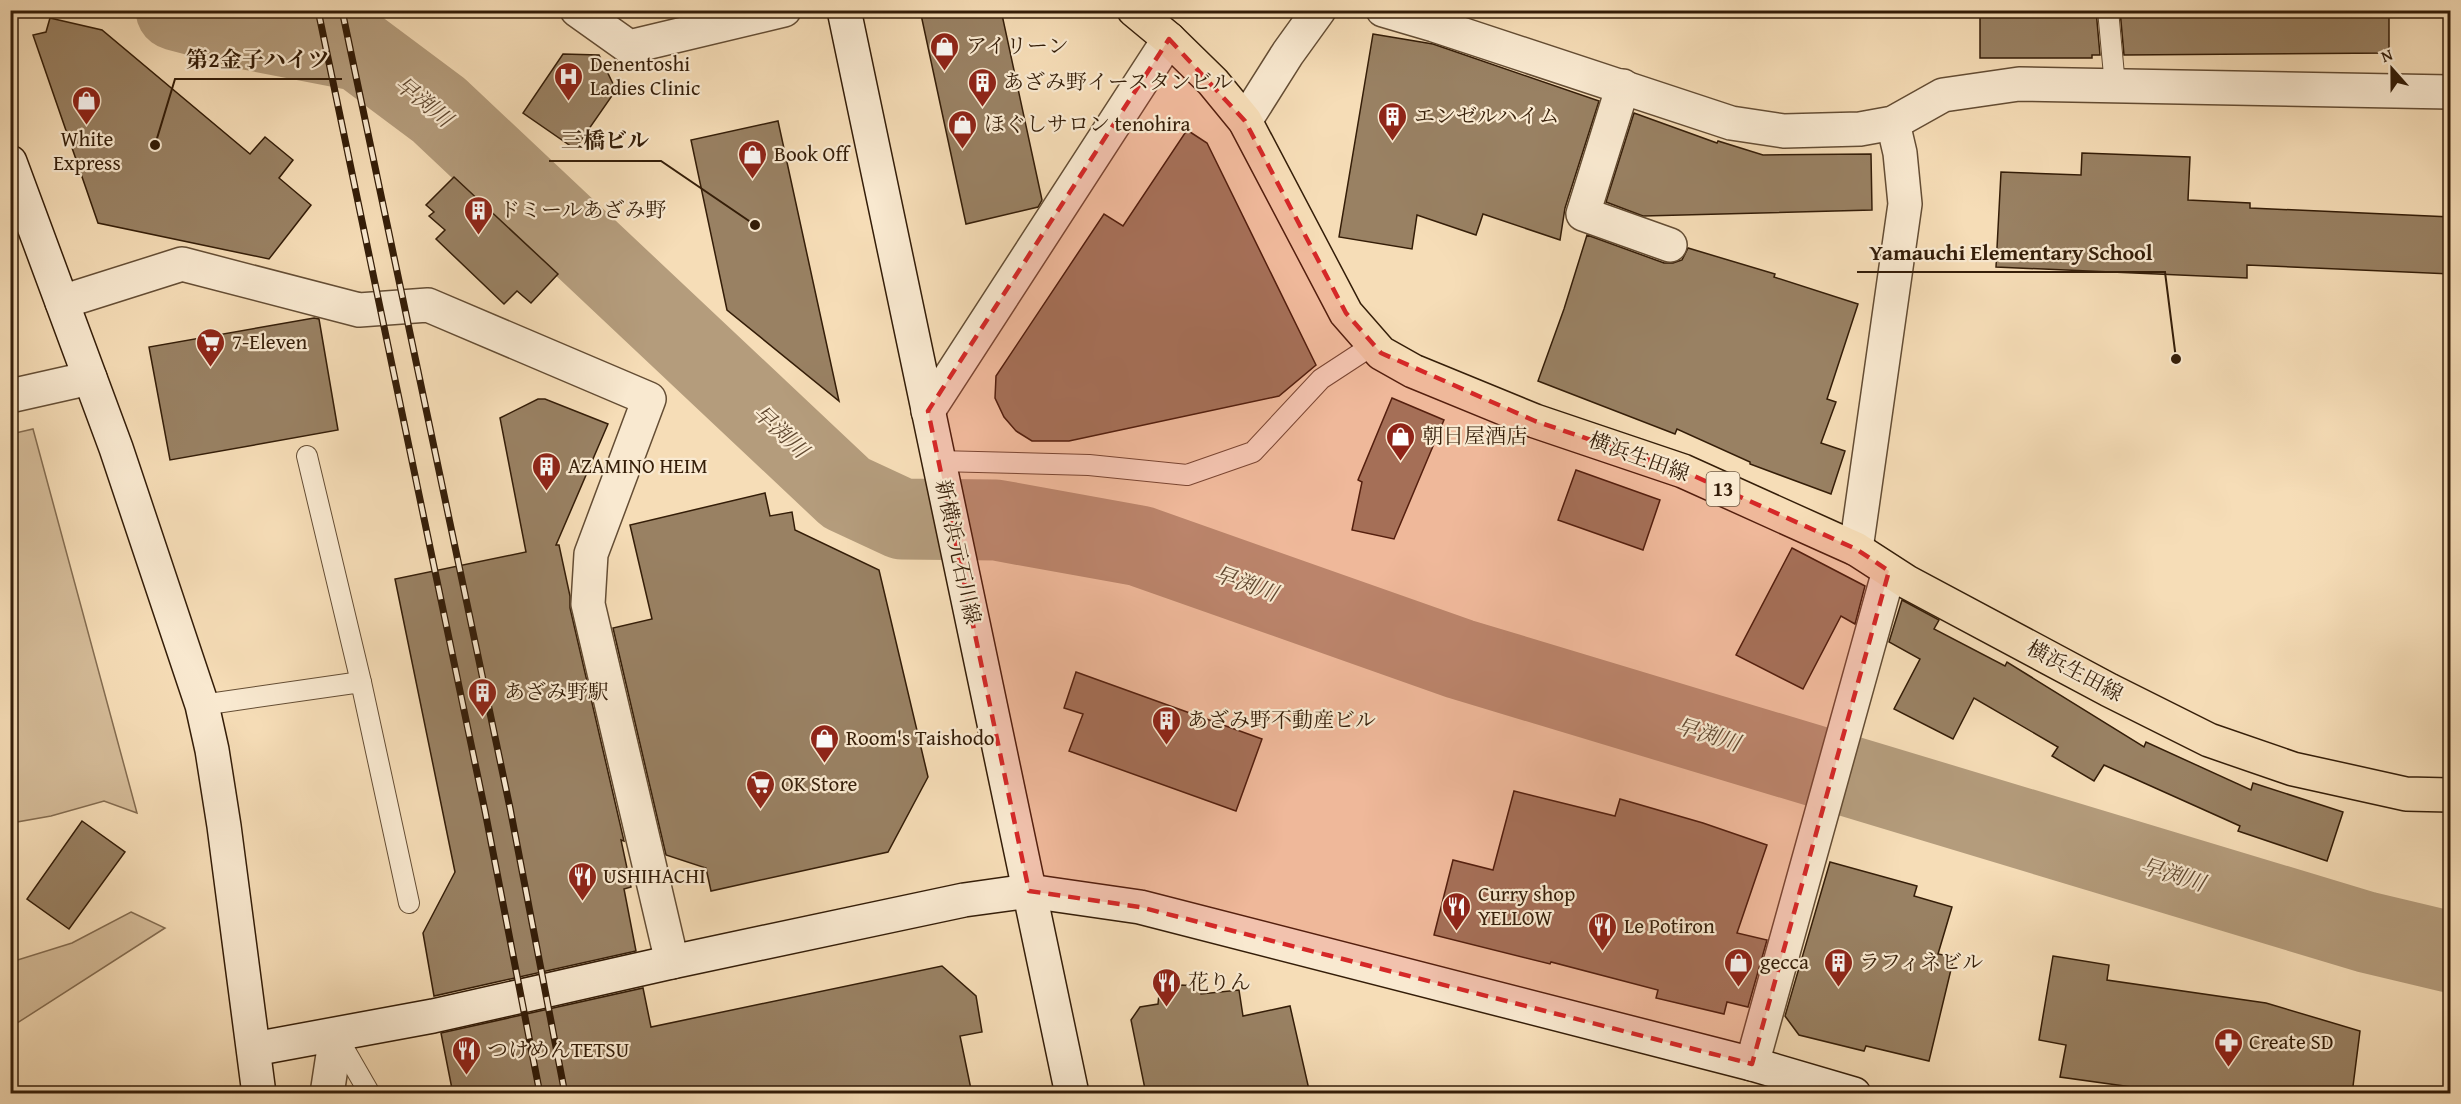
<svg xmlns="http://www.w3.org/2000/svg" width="2461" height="1104" font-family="'Gentium Book Plus','Noto Serif JP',serif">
  <rect width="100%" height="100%" fill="#f6ddb7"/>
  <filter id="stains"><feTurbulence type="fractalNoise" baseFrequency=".00333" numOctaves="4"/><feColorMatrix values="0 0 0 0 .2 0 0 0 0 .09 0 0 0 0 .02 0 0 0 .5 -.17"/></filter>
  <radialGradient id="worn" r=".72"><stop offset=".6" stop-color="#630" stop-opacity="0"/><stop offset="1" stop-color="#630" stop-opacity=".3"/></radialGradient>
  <g fill="#d5bc99" stroke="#846c50" stroke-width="1.5">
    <polygon points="33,429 137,813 104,801 51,816 11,823 11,434"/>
    <polygon points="131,912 165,928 11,1027 11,962 72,943"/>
  </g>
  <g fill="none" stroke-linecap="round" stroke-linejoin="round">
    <polyline stroke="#b49c7c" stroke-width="81" points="176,10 252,30 360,51 439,110 846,493 902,519 996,520 1140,546 1460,659 2366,932 2450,952"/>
  </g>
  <g fill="#998163" stroke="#341d08" stroke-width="1.5">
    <polygon points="920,10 1001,10 1042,200 1038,207 966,224"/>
    <polygon points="1980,10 2096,10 2100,55 2092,55 2092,58 1980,58"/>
    <polygon points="2120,10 2389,10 2389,53 2124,55"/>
    <polygon points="50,18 102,30 250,154 265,137 293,160 279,178 311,205 269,259 98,223 33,35 46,32"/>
    <polygon points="1373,34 1433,44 1599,101 1565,208 1560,240 1483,214 1476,235 1417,215 1412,249 1339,237"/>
    <polygon points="563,54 599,55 616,90 575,149 523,113"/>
    <polygon points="1634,113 1717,143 1718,141 1763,155 1871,154 1872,210 1643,216 1606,202"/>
    <polygon points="778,121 839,401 727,310 691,140"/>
    <polygon points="1187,130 1207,143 1316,365 1279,396 1069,441 1032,441 1016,431 1004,417 995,398 996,376 1104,214 1123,226"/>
    <polygon points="2082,153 2190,157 2188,200 2250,203 2250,208 2451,217 2451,274 2247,265 2247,278 1996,267 2001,172 2081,175"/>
    <polygon points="454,177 558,274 531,303 517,291 504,304 436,239 445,230 429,216 434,212 426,205"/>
    <polygon points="1587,235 1664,263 1673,263 1682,260 1688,248 1775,274 1774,277 1858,304 1827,399 1836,402 1821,443 1845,451 1831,494 1750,464 1750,462 1677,429 1675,434 1538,381 1564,309"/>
    <polygon points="314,318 319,319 338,430 170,460 149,347"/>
    <polygon points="1392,398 1444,420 1394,539 1352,530 1362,482 1358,480"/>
    <polygon points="538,399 545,399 608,424 556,545 559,545 570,596 570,608 624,841 621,840 631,887 624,889 636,951 434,996 423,933 455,872 395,579 526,552 500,418"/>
    <polygon points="1576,470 1660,500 1643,550 1558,520"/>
    <polygon points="765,493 770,516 792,512 795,530 879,570 928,777 888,852 711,891 706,868 666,855 613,628 652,619 630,525"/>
    <polygon points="1792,548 1865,586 1855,624 1841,616 1803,689 1736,655"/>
    <polygon points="1902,600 1939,620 1934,629 2005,666 2007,662 2144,747 2146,742 2251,790 2253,783 2343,812 2327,861 2238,831 2240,826 2104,765 2094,781 2052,756 2058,747 1974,698 1953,739 1894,709 1920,659 1889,642"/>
    <polygon points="1076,672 1262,739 1236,811 1069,751 1083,714 1064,708"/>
    <polygon points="1514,791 1615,816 1620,799 1703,823 1767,845 1737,933 1767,940 1748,1007 1727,1002 1724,1014 1656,998 1658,990 1551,962 1550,964 1434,935 1453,860 1493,870"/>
    <polygon points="82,821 125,852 69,929 27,899"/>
    <polygon points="1830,862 1917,886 1914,896 1952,907 1938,954 1954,957 1929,1061 1866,1046 1864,1051 1799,1035 1785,1016"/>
    <polygon points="2053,956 2109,965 2107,980 2266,1003 2360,1031 2352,1094 2182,1094 2060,1077 2066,1045 2039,1040"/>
    <polygon points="942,966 976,996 982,1032 960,1036 972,1094 453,1094 441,1033 643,988 651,1027"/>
    <polygon points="1180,985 1199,986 1201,994 1239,990 1243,1016 1290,1006 1310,1094 1146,1094 1131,1020 1140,1007 1158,1004 1159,994"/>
  </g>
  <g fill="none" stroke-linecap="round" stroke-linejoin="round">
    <defs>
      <g id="lane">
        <polyline points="2108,10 2115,86"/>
        <polyline points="307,456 361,682"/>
        <polyline points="938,461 1089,465 1187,475 1253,452 1321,379 1373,345"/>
        <polyline points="202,705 361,682 409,903"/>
        <polyline points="336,1035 370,1094"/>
      </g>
      <g id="street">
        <polyline points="577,10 629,47 784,10"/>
        <polyline points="1383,10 1434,25 1731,123 1784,131 1860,129 1893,123 1943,95 2019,84 2450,92"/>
        <polyline points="1623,86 1583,214 1670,245"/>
        <polyline points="1245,121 1288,53 1319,10"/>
        <polyline points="62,302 182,264 359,310 428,305 649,399 591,554 588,604 672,962"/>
        <polyline points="10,396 90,378"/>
        <polyline points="928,411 1169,39"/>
        <polyline points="1856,549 1905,204 1900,153 1893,123"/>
        <polyline points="1752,1064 1889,571"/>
        <polyline points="327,1094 336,1035"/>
      </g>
      <g id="secondary">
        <polyline points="844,10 1072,1094"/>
        <polyline points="10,162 116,448 202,705 212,750 224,826 259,1094"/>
        <polyline points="254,1049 433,1016 672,962 964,900 1029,891 1140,907 1752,1064 1854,1094"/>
      </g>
      <polyline id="primary" points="1134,10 1169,39 1213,82 1245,121 1346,313 1381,353 1413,371 1535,421 1683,471 1827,536 1856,549 1907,582 2109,690 2209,740 2293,769 2406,794 2450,795"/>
    </defs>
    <use href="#lane" stroke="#644d34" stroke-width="22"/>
    <use href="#street" stroke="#644d34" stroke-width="36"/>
    <use href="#secondary" stroke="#341d08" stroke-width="36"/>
    <use href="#primary" stroke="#341d08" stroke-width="36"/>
    <use href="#lane" stroke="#f9e9d0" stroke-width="20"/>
    <use href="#street" stroke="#f9e9d0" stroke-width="33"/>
    <use href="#secondary" stroke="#f9e9d0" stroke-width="33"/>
    <use href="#primary" stroke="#f6ddb7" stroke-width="33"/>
    <defs>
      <g id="rail">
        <polyline points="318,10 485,811 540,1094"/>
        <polyline points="342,10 510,808 565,1094"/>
      </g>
    </defs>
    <use href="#rail" stroke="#341d08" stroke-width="7"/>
    <use href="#rail" stroke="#f9e9d0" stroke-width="4.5" stroke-dasharray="14" stroke-linecap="butt"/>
  </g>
  <path fill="#d62828" fill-opacity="0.2" stroke="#d62828" stroke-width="4.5" stroke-dasharray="12 8" stroke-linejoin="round" d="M1169 39 1245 121 1346 313 1381 353 1535 421 1683 471 1856 549 1889 571 1752 1064 1140 907 1029 891 928 411Z"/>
  <defs>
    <symbol id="shop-pin" viewBox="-11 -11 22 30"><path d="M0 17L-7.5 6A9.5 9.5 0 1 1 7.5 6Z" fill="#8f2418" stroke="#f9e9d0"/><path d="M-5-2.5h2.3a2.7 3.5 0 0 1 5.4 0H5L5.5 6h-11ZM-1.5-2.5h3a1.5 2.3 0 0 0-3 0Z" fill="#fff"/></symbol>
    <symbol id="hospital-pin" viewBox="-11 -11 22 30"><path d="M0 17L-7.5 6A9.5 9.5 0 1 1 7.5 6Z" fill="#8f2418" stroke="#f9e9d0"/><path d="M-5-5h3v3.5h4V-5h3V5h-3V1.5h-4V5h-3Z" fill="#fff"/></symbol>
    <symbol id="building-pin" viewBox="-11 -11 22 30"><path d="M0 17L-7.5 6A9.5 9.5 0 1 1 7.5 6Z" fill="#8f2418" stroke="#f9e9d0"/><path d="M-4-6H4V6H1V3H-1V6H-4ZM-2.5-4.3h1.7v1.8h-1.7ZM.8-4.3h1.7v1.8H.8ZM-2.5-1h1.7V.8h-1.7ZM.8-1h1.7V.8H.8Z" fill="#fff"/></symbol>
    <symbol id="supermarket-pin" viewBox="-11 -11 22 30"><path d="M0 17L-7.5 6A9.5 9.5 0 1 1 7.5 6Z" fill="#8f2418" stroke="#f9e9d0"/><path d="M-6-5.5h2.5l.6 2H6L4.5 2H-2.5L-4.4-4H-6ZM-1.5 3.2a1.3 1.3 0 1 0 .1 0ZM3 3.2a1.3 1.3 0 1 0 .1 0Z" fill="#fff"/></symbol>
    <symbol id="restaurant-pin" viewBox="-11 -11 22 30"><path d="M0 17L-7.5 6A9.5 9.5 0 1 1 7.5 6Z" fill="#8f2418" stroke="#f9e9d0"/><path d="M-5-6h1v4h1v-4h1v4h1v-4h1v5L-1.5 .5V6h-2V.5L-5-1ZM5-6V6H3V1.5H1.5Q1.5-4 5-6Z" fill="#fff"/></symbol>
    <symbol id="pharmacy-pin" viewBox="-11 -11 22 30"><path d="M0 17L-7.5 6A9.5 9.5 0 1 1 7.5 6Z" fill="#8f2418" stroke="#f9e9d0"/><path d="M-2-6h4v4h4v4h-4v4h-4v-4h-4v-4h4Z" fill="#fff"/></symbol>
  </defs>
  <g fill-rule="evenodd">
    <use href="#shop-pin" x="928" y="30" width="33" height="45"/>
    <use href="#hospital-pin" x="552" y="60" width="33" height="45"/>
    <use href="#building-pin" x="966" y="66" width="33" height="45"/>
    <use href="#shop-pin" x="70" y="84" width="33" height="45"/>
    <use href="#building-pin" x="1376" y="100" width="33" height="45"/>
    <use href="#shop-pin" x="946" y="108" width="33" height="45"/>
    <use href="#shop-pin" x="736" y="138" width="33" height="45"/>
    <use href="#building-pin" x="462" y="194" width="33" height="45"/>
    <use href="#supermarket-pin" x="194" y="326" width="33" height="45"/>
    <use href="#shop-pin" x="1384" y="420" width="33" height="45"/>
    <use href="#building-pin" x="530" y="450" width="33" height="45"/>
    <use href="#building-pin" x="466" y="676" width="33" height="45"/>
    <use href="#building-pin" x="1150" y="704" width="33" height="45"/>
    <use href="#shop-pin" x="808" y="722" width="33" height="45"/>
    <use href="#supermarket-pin" x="744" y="768" width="33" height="45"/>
    <use href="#restaurant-pin" x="566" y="860" width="33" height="45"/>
    <use href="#restaurant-pin" x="1440" y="890" width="33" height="45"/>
    <use href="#restaurant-pin" x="1586" y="910" width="33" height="45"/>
    <use href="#shop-pin" x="1722" y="946" width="33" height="45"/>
    <use href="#building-pin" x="1822" y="946" width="33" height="45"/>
    <use href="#restaurant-pin" x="1150" y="966" width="33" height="45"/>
    <use href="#pharmacy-pin" x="2212" y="1026" width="33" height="45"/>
    <use href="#restaurant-pin" x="450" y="1034" width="33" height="45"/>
  </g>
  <g text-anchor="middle" stroke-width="4.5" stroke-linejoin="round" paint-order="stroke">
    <rect fill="#f9e9d0" stroke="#6f5a44" stroke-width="1.5" x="1706.5" y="472" width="33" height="34" rx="4.5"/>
    <g font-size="20" font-weight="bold" fill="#341d08">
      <text x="1723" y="496">13</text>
    </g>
    <g font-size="21" fill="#341d08" stroke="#f9e9d0" text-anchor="start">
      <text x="966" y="53">アイリーン</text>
      <text x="590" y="71">Denentoshi<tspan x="590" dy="24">Ladies Clinic</tspan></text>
      <text x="1003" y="89">あざみ野イースタンビル</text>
      <text x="1414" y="123">エンゼルハイム</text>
      <text x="984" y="131">ほぐしサロン tenohira</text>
      <text x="87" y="146" text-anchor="middle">White<tspan x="87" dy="24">Express</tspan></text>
      <text x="774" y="161">Book Off</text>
      <text x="499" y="217">ドミールあざみ野</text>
      <text x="232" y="349">7-Eleven</text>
      <text x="1422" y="443">朝日屋酒店</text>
      <text x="568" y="473">AZAMINO HEIM</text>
      <text x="504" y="699">あざみ野駅</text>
      <text x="1187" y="727">あざみ野不動産ビル</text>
      <text x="846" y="745">Room's Taishodo</text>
      <text x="781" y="791">OK Store</text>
      <text x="603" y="883">USHIHACHI</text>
      <text x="1478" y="901">Curry shop<tspan x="1478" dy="24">YELLOW</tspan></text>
      <text x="1624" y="933">Le Potiron</text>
      <text x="1760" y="969">gecca</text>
      <text x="1859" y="969">ラフィネビル</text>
      <text x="1188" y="989">花りん</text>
      <text x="2249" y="1049">Create SD</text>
      <text x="487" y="1057">つけめんTETSU</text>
    </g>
    <g font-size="21" fill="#341d08" stroke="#f9e9d0">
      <text transform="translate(1639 457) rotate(20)" y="7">横浜生田線</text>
      <text transform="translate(958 552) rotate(78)" y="7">新横浜元石川線</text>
      <text transform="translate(2075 671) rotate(28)" y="7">横浜生田線</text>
    </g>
    <g font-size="22" font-style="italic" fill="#614931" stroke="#f9e9d0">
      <text transform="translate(424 101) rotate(39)" y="8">早渕川</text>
      <text transform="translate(781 431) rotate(43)" y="8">早渕川</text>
      <text transform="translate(1246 583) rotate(19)" y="8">早渕川</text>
      <text transform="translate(1708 734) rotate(17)" y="8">早渕川</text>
      <text transform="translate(2173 874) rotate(17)" y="8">早渕川</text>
    </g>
  </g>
  <path fill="none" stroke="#341d08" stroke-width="2" d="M155 145L175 79H342M755 225L661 161H549M2176 359L2165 272H1857"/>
  <g fill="#341d08" stroke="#f9e9d0" stroke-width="2">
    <circle cx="155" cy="145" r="6"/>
    <circle cx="755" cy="225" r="6"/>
    <circle cx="2176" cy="359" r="6"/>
  </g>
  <g font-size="22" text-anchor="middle" font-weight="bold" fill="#341d08" stroke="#f9e9d0" stroke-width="4.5" stroke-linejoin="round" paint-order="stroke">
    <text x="258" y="67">第2金子ハイツ</text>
    <text x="605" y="148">三橋ビル</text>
    <text x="2011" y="260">Yamauchi Elementary School</text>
  </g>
  <rect width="2461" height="1104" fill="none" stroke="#f6ddb7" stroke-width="36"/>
  <rect x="12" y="12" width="2437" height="1080" fill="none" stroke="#341d08" stroke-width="3"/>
  <rect x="18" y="18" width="2425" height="1068" fill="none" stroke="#341d08" stroke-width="1.5"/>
  <g transform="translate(2392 69) rotate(339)" stroke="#f9e9d0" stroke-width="4.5" paint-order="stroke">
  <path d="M0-4.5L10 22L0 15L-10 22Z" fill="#341d08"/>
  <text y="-9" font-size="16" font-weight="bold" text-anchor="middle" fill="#341d08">N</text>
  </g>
  <rect width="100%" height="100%" filter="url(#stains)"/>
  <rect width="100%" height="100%" fill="url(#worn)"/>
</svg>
